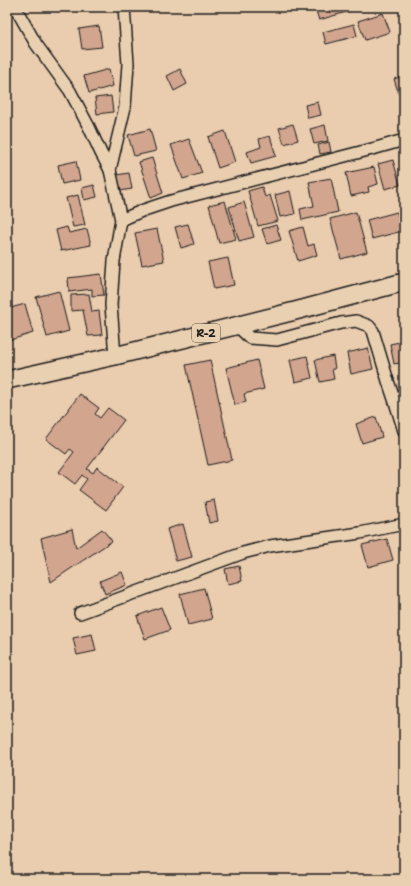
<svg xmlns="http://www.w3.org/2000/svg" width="411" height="886" font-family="'Shantell Sans',sans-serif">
  <rect width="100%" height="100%" fill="#eaccae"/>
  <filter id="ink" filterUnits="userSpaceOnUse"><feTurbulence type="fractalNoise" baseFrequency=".025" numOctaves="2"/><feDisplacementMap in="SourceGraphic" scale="8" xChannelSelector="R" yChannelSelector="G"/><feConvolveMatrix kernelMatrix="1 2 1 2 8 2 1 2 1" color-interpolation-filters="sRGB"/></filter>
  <g filter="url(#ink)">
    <g fill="#d2a58f" stroke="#1c1c1c">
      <polygon points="329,7 349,7 350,11 319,20 316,11"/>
      <polygon points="383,13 390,32 365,40 358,21"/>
      <polygon points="354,24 357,36 326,44 323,32"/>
      <polygon points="99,26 102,47 82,49 79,29"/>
      <polygon points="109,69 113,86 89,93 84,76"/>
      <polygon points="180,69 187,84 174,91 167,76"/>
      <polygon points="404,76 404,110 394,79"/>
      <polygon points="111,96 113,112 97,114 95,98"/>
      <polygon points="318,102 321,115 308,118 305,105"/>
      <polygon points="293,124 298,140 284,144 279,128"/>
      <polygon points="325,125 328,141 314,144 310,129"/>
      <polygon points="150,129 156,151 134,156 128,135"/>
      <polygon points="225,131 235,162 218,168 208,137"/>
      <polygon points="270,136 276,156 251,163 247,152 261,147 259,139"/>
      <polygon points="189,139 202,173 183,179 171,145"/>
      <polygon points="329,142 331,152 320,154 318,145"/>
      <polygon points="152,158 163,193 151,198 139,162"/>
      <polygon points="393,160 400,185 385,189 378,164"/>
      <polygon points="76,161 80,180 62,184 58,165"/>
      <polygon points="374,167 378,184 368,187 369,192 351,196 346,173"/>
      <polygon points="129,173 132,189 120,191 117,175"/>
      <polygon points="331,178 338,212 302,220 300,209 314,206 309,182"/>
      <polygon points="94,185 97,197 84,200 82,188"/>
      <polygon points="262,187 265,197 270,195 278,221 258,226 248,191"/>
      <polygon points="290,191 295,214 280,217 275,195"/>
      <polygon points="78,195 85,225 73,227 66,198"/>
      <polygon points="225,201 236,239 219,243 209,205"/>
      <polygon points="244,202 254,237 239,241 229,207"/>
      <polygon points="356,212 367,252 341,259 330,219"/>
      <polygon points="397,212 402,231 372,239 367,220"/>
      <polygon points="188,224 194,244 181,248 175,227"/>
      <polygon points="276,225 281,240 267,244 262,229"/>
      <polygon points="67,227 69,233 87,229 91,245 61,251 56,230"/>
      <polygon points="303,227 308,246 314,244 317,255 298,261 289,231"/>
      <polygon points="157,229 164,261 142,265 135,233"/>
      <polygon points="228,258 234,285 214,289 208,262"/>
      <polygon points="101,274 104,295 92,296 92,289 69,292 68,278"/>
      <polygon points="59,291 69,331 47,337 36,297"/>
      <polygon points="89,294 92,312 99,311 102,335 88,336 83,310 71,311 71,295"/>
      <polygon points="25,304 33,333 7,341 7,309"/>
      <polygon points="404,341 404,362 394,364 390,344"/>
      <polygon points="368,348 373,369 351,374 347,353"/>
      <polygon points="307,356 312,378 295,382 290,360"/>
      <polygon points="333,356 335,369 332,369 334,379 320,382 315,360"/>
      <polygon points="210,360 232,460 208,465 186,365"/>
      <polygon points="257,360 264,389 244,394 246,402 235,405 226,368"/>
      <polygon points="80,394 99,408 95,414 100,418 108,408 124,420 87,469 93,473 97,467 123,487 106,510 79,490 87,479 82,475 75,484 59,472 74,452 70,449 66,454 46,439"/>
      <polygon points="376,417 382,437 362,443 356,424"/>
      <polygon points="214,500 218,521 209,523 205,502"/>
      <polygon points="183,524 192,557 176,561 167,529"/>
      <polygon points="72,529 76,548 102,529 112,541 51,582 41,538"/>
      <polygon points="387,539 393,560 368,567 362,545"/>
      <polygon points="239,566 242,581 228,584 225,569"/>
      <polygon points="122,572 127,585 105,594 100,581"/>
      <polygon points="204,588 212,619 188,625 180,594"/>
      <polygon points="161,607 170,630 145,639 137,616"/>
      <polygon points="92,634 96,651 77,655 73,638"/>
    </g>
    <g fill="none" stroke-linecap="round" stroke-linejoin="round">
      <defs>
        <g id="street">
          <polyline points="15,7 36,44 70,91 89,127 101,153 110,170"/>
          <polyline points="121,220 144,210 171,201 376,148 404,140"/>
          <polyline points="237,326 250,338 277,340 341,323 356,321 369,326 373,331 388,381 395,402 404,431"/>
          <polyline points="115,356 111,305 114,261 121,220 110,170 125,107 128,64 124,7"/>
          <polyline points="80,613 243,553 270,546 360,533 404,524"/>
        </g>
        <polyline id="primary" points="7,380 115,356 295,311 404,282"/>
      </defs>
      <use href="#street" stroke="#1c1c1c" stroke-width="14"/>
      <use href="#primary" stroke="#1c1c1c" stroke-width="20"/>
      <use href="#street" stroke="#e9d0b1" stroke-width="11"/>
      <use href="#primary" stroke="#e9d0b1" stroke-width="17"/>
    </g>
  </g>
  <g text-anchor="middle" stroke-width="3" stroke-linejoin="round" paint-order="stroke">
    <rect fill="#e9d0b1" stroke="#5a5249" stroke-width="1" x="192" y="324" width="28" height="18" rx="3"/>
    <g font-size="11" font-weight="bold" fill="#1c1c1c">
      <text x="206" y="337">R-2</text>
    </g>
  </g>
  <rect width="411" height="886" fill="none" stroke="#e9d0b1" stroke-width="24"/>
  <rect x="12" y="12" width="387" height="862" fill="none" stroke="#1c1c1c" stroke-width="1.5" filter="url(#ink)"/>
</svg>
